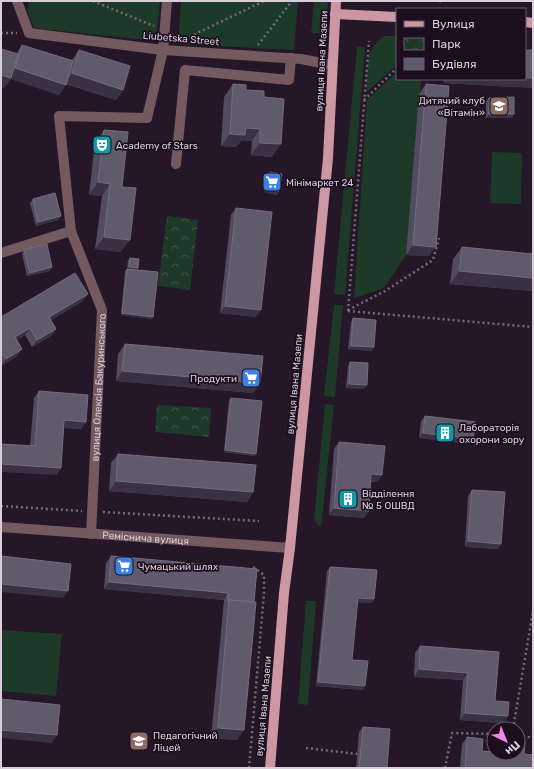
<svg xmlns="http://www.w3.org/2000/svg" width="534" height="769" font-family="Rubik,sans-serif">
  <defs>
    <pattern id="park-crowns" width="20" height="18" patternUnits="userSpaceOnUse"><rect width="20" height="18" fill="#1d3a28"/><path d="M2 6a3 3 0 1 1 6 0M12 15a3 3 0 1 1 6 0" fill="none" stroke="#3d5547"/></pattern>
  </defs>
  <rect width="100%" height="100%" fill="#251727"/>
  <g fill="#1d3a28">
    <polygon points="29,1 160,1 156,41 34,28 28,11"/>
    <polygon points="181,1 298,1 294,50 178,44"/>
    <polygon points="314,1 328,1 326,33 311,33"/>
    <path d="M385 36H397V65L366 93C368 72 364 47 385 36Z"/>
    <polygon points="357,47 365,47 345,295 334,294"/>
    <polygon points="397,72 397,79 421,79 406,255 384,288 354,298 367,100"/>
    <polygon points="492,152 522,153 521,204 490,203"/>
    <polygon points="334,305 343,305 335,397 324,396"/>
    <polygon points="325,404 334,405 321,528 314,520"/>
    <polygon points="306,601 316,601 308,705 298,704"/>
    <polygon points="1,630 62,634 56,696 1,691"/>
  </g>
  <g fill="url(#park-crowns)">
    <polygon points="167,216 198,220 190,290 158,286"/>
    <polygon points="157,405 211,408 209,437 155,432"/>
  </g>
  <g fill="none" stroke-linecap="round" stroke-linejoin="round">
    <g stroke="#776b79" stroke-width="2.5" stroke-dasharray="2 3" stroke-linecap="butt">
      <polyline points="93,1 154,26"/>
      <polyline points="440,1 441,2"/>
      <polyline points="1,33 17,33"/>
      <polyline points="185,39 264,1"/>
      <polyline points="258,45 292,1"/>
      <polyline points="364,100 397,68"/>
      <polyline points="348,310 385,291 433,260 439,238"/>
      <polyline points="348,311 369,41"/>
      <polyline points="348,311 533,327"/>
      <polyline points="1,506 82,511"/>
      <polyline points="103,512 259,521"/>
      <polyline points="513,729 533,611"/>
      <polyline points="518,735 533,738"/>
      <polyline points="306,748 357,754"/>
      <polyline points="249,768 264,593 264,575 252,566"/>
      <polyline points="445,768 452,733 494,734"/>
    </g>
    <g stroke="#745a5f" stroke-width="10">
      <polyline points="17,1 29,33 163,50 301,59 332,65"/>
      <polyline points="176,164 185,70 289,80 291,58"/>
      <polyline points="1,253 71,231"/>
      <path id="s1" d="M1 527 290 548"/>
      <path id="s2" d="M91 534 102 310 71 231 59 116 147 118 163 50 167 1"/>
    </g>
    <g stroke="#cc96a2" stroke-width="10">
      <polyline points="335,14 397,17"/>
      <polyline points="525,22 533,23"/>
      <polyline points="270,768 284,593 290,548 328,158 336,1"/>
    </g>
  </g>
  <g fill="#524c60">
    <polygon points="22,45 72,60 79,50 123,90 116,100 66,84 59,95 11,79 4,88 16,54"/>
    <polygon points="533,50 533,88 444,83 444,79 525,79"/>
    <polygon points="233,84 264,97 272,157 251,155 252,141 241,141 236,147 221,146 224,97"/>
    <polygon points="426,84 429,256 406,255 419,94"/>
    <polygon points="489,98 514,114 512,118 486,118 486,101"/>
    <polygon points="104,130 122,187 121,252 95,249 102,196 89,195 95,142"/>
    <polygon points="270,172 279,191 277,195 264,192 267,176"/>
    <polygon points="33,199 61,216 58,220 36,226 30,203"/>
    <polygon points="236,208 256,317 220,313 231,215"/>
    <polygon points="462,247 533,254 533,291 450,284 453,259"/>
    <polygon points="24,250 50,271 27,276 22,254"/>
    <polygon points="130,258 138,268 137,270 127,269 128,260"/>
    <polygon points="127,269 152,319 121,315 125,271"/>
    <polygon points="88,294 83,301 51,320 56,329 51,336 32,347 25,335 17,340 22,349 17,356 1,366 1,317"/>
    <polygon points="353,318 374,347 371,351 348,349 351,322"/>
    <polygon points="125,344 260,383 253,393 116,381 118,354"/>
    <polygon points="350,362 364,389 346,388 348,366"/>
    <polygon points="39,391 86,422 81,429 64,428 61,468 56,475 30,446 34,398"/>
    <polygon points="231,398 255,456 224,452 229,400"/>
    <polygon points="425,416 473,439 470,444 419,438 421,421"/>
    <polygon points="339,442 377,482 371,482 364,518 329,515 334,449"/>
    <polygon points="118,454 253,492 247,502 109,491 111,463"/>
    <polygon points="472,490 498,549 465,547 468,496"/>
    <polygon points="111,556 257,569 237,740 211,738 224,600 104,589 106,563"/>
    <polygon points="330,567 372,603 357,602 352,660 363,690 316,686 327,571"/>
    <polygon points="420,646 499,652 495,701 508,716 503,723 460,720 463,680 414,677 415,653"/>
    <polygon points="363,727 387,768 356,768 359,732"/>
    <polygon points="467,737 482,751 524,754 533,768 460,768 462,744"/>
  </g>
  <g fill="#3a3144">
    <polygon points="15,68 66,85 59,95 11,79 4,88 1,87 1,75 8,77"/>
    <polygon points="72,73 123,90 116,100 65,83"/>
    <polygon points="525,78 533,78 533,88 444,83 447,79 525,79"/>
    <polygon points="489,114 514,114 512,118 486,118"/>
    <polygon points="246,128 260,129 252,141 241,141 236,147 221,146 230,134"/>
    <polygon points="260,143 281,144 272,157 251,155"/>
    <polygon points="98,182 110,184 102,196 89,195"/>
    <polygon points="267,189 279,191 277,195 264,192"/>
    <polygon points="61,216 58,220 36,226 38,222"/>
    <polygon points="104,237 130,240 121,252 95,249"/>
    <polygon points="413,245 436,247 429,256 406,255"/>
    <polygon points="52,267 50,271 27,276 30,273"/>
    <polygon points="129,267 138,268 137,270 127,269"/>
    <polygon points="459,271 533,278 533,291 450,284"/>
    <polygon points="88,294 83,301 44,324 49,317"/>
    <polygon points="225,306 261,310 256,317 220,313"/>
    <polygon points="122,313 153,317 152,319 121,315"/>
    <polygon points="30,328 25,335 10,344 15,337"/>
    <polygon points="56,329 51,336 32,347 37,340"/>
    <polygon points="351,346 374,347 371,351 348,349"/>
    <polygon points="22,349 17,356 1,366 6,359"/>
    <polygon points="122,371 260,383 253,393 116,381"/>
    <polygon points="349,384 367,385 364,389 346,388"/>
    <polygon points="64,420 86,422 81,429 59,428"/>
    <polygon points="423,433 473,439 470,444 419,438"/>
    <polygon points="225,450 256,454 255,456 224,452"/>
    <polygon points="1,464 61,468 56,475 1,472"/>
    <polygon points="371,474 382,475 377,482 366,481"/>
    <polygon points="116,481 253,492 247,502 109,491"/>
    <polygon points="334,508 369,511 364,518 329,515"/>
    <polygon points="468,541 501,544 498,549 465,547"/>
    <polygon points="109,582 228,593 224,600 104,589"/>
    <polygon points="1,584 68,591 63,598 1,592"/>
    <polygon points="358,598 374,599 372,603 355,602"/>
    <polygon points="419,669 468,673 463,680 414,677"/>
    <polygon points="318,682 365,686 363,690 316,686"/>
    <polygon points="465,713 508,716 503,723 460,720"/>
    <polygon points="218,728 244,730 237,740 211,738"/>
    <polygon points="1,730 57,735 52,743 1,738"/>
  </g>
  <g fill="#605a6d" stroke="#736c7e">
    <polygon points="22,45 73,61 66,85 15,68"/>
    <polygon points="1,49 18,54 11,78 1,75"/>
    <polygon points="79,50 130,66 123,90 72,73"/>
    <rect x="525" y="50" width="8" height="28"/>
    <polygon points="233,84 246,85 246,90 264,91 264,97 284,99 281,144 260,143 260,129 246,128 245,135 230,134"/>
    <polygon points="426,84 449,86 436,247 413,245"/>
    <polygon points="514,97 514,114 489,114 489,98"/>
    <polygon points="104,130 128,132 122,187 136,188 130,240 104,237 110,184 98,182"/>
    <polygon points="270,172 282,174 279,191 267,189"/>
    <polygon points="55,193 61,216 38,222 33,199"/>
    <polygon points="236,208 272,212 261,310 225,306"/>
    <polygon points="47,244 52,267 30,273 24,250"/>
    <polygon points="462,247 533,254 533,278 459,271"/>
    <polygon points="130,258 139,259 138,268 129,267"/>
    <polygon points="127,269 158,272 153,317 122,313"/>
    <polygon points="75,273 88,294 49,317 56,329 37,340 30,328 15,337 22,349 6,359 1,351 1,317"/>
    <polygon points="353,318 376,320 374,347 351,346"/>
    <polygon points="125,344 263,356 260,383 122,371"/>
    <polygon points="350,362 368,363 367,385 349,384"/>
    <polygon points="39,391 88,395 86,422 64,420 61,468 1,464 1,444 35,446"/>
    <polygon points="231,398 262,401 256,454 225,450"/>
    <polygon points="425,416 476,422 473,439 423,433"/>
    <polygon points="339,442 385,446 382,475 371,474 369,511 334,508"/>
    <polygon points="118,454 256,465 253,492 116,481"/>
    <polygon points="472,490 505,492 501,544 468,541"/>
    <polygon points="1,556 71,564 68,591 1,584"/>
    <polygon points="111,556 257,569 254,602 229,600 228,602 228,593 109,582"/>
    <polygon points="330,567 377,570 374,599 358,598 352,660 368,661 365,686 318,682"/>
    <polygon points="229,600 256,602 244,730 218,728"/>
    <polygon points="420,646 499,652 495,701 509,702 508,716 465,713 468,673 419,669"/>
    <polygon points="1,699 60,705 57,735 1,730"/>
    <polygon points="363,727 390,729 387,768 359,768"/>
    <polygon points="467,737 483,739 482,751 494,752 494,753 518,753 518,741 525,742 524,754 533,755 533,768 465,768"/>
  </g>
  <defs>
    <symbol id="school-square" viewBox="-11 -11 22 22"><rect x="-9" y="-9" width="18" height="18" rx="4" fill="#8d6e63" stroke="#1c0e1e"/><path d="M0-5L7-2L0 1L-7-2ZM-4 1L0 2.5L4 1V4Q0 6-4 4Z" fill="#fff"/></symbol>
    <symbol id="theatre-square" viewBox="-11 -11 22 22"><rect x="-9" y="-9" width="18" height="18" rx="4" fill="#0f9aa8" stroke="#1c0e1e"/><path d="M-5-5.5Q0-4 5-5.5V0Q5 5 0 6Q-5 5-5 0ZM-3.3-2.5H-1v1.5H-3.3ZM1-2.5H3.3v1.5H1ZM-2.8 1Q0 5.5 2.8 1Z" fill="#fff"/></symbol>
    <symbol id="supermarket-square" viewBox="-11 -11 22 22"><rect x="-9" y="-9" width="18" height="18" rx="4" fill="#3f7fe0" stroke="#1c0e1e"/><path d="M-6-5.5h2.5l.6 2H6L4.5 2H-2.5L-4.4-4H-6ZM-1.5 3.2a1.3 1.3 0 1 0 .1 0ZM3 3.2a1.3 1.3 0 1 0 .1 0Z" fill="#fff"/></symbol>
    <symbol id="building-square" viewBox="-11 -11 22 22"><rect x="-9" y="-9" width="18" height="18" rx="4" fill="#0f9aa8" stroke="#1c0e1e"/><path d="M-4-6H4V6H1V3H-1V6H-4ZM-2.5-4.3h1.7v1.8h-1.7ZM.8-4.3h1.7v1.8H.8ZM-2.5-1h1.7V.8h-1.7ZM.8-1h1.7V.8H.8Z" fill="#fff"/></symbol>
    <symbol id="university-square" viewBox="-11 -11 22 22"><rect x="-9" y="-9" width="18" height="18" rx="4" fill="#8d6e63" stroke="#1c0e1e"/><path d="M0-5L7-2L0 1L-7-2ZM-4 1L0 2.5L4 1V4Q0 6-4 4Z" fill="#fff"/></symbol>
  </defs>
  <g fill-rule="evenodd">
    <use href="#school-square" x="488" y="95" width="22" height="22"/>
    <use href="#theatre-square" x="91" y="134" width="22" height="22"/>
    <use href="#supermarket-square" x="261" y="171" width="22" height="22"/>
    <use href="#supermarket-square" x="240" y="367" width="22" height="22"/>
    <use href="#building-square" x="434" y="422" width="22" height="22"/>
    <use href="#building-square" x="337" y="488" width="22" height="22"/>
    <use href="#supermarket-square" x="113" y="555" width="22" height="22"/>
    <use href="#university-square" x="128" y="730" width="22" height="22"/>
  </g>
  <g text-anchor="middle" stroke-width="3.5" stroke-linejoin="round" paint-order="stroke">
    <g font-size="10" fill="#d7ced9" stroke="#1c0e1e">
      <text transform="translate(181 38) rotate(5)" y="4">Liubetska Street</text>
      <text transform="translate(321 61) rotate(-87)" y="4">вулиця Івана Мазепи</text>
      <text transform="translate(294 384) rotate(-85)" y="4">вулиця Івана Мазепи</text>
      <text dy="4" stroke="none"><textPath href="#s2" startOffset="147">вулиця Олексія Бакуринського</textPath></text>
      <text dy="4" stroke="none"><textPath href="#s1" startOffset="145">Реміснича вулиця</textPath></text>
      <text transform="translate(263 706) rotate(-85)" y="4">вулиця Івана Мазепи</text>
    </g>
    <g font-size="10" fill="#d7ced9" stroke="#1c0e1e" text-anchor="start">
      <text x="485" y="104" text-anchor="end">Дитячий клуб<tspan x="485" dy="12">«Вітамін»</tspan></text>
      <text x="116" y="149">Academy of Stars</text>
      <text x="286" y="186">Мінімаркет 24</text>
      <text x="237" y="382" text-anchor="end">Продукти</text>
      <text x="459" y="431">Лабораторія<tspan x="459" dy="12">охорони зору</tspan></text>
      <text x="362" y="497">Відділення<tspan x="362" dy="12">№ 5 ОШВД</tspan></text>
      <text x="138" y="570">Чумацький шлях</text>
      <text x="153" y="739">Педагогічний<tspan x="153" dy="12">Ліцей</tspan></text>
    </g>
  </g>
  <rect width="534" height="769" fill="none" stroke="#d7ced9" stroke-width="4"/>
  <rect x="396" y="8" width="130" height="72" fill="#1c0e1e" stroke="#675b69"/>
  <rect x="404" y="21" width="20" height="6" fill="#cc96a2" stroke="#675b69"/>
  <text x="432" y="28" font-size="12" fill="#d7ced9">Вулиця</text>
  <rect x="404" y="38" width="20" height="12" fill="url(#park-crowns)" stroke="#675b69"/>
  <text x="432" y="48" font-size="12" fill="#d7ced9">Парк</text>
  <rect x="404" y="58" width="20" height="12" fill="#605a6d" stroke="#675b69"/>
  <text x="432" y="68" font-size="12" fill="#d7ced9">Будівля</text>
  <g transform="translate(506 741) rotate(137)"><circle r="19" fill="#1c0e1e" stroke="#675b69"/>
  <path d="M0-3L7 15L0 10L-7 15Z" fill="#fa87e7"/>
  <text y="-6" font-size="11" font-weight="bold" text-anchor="middle" fill="#d7ced9">Пн</text>
  </g>
</svg>
